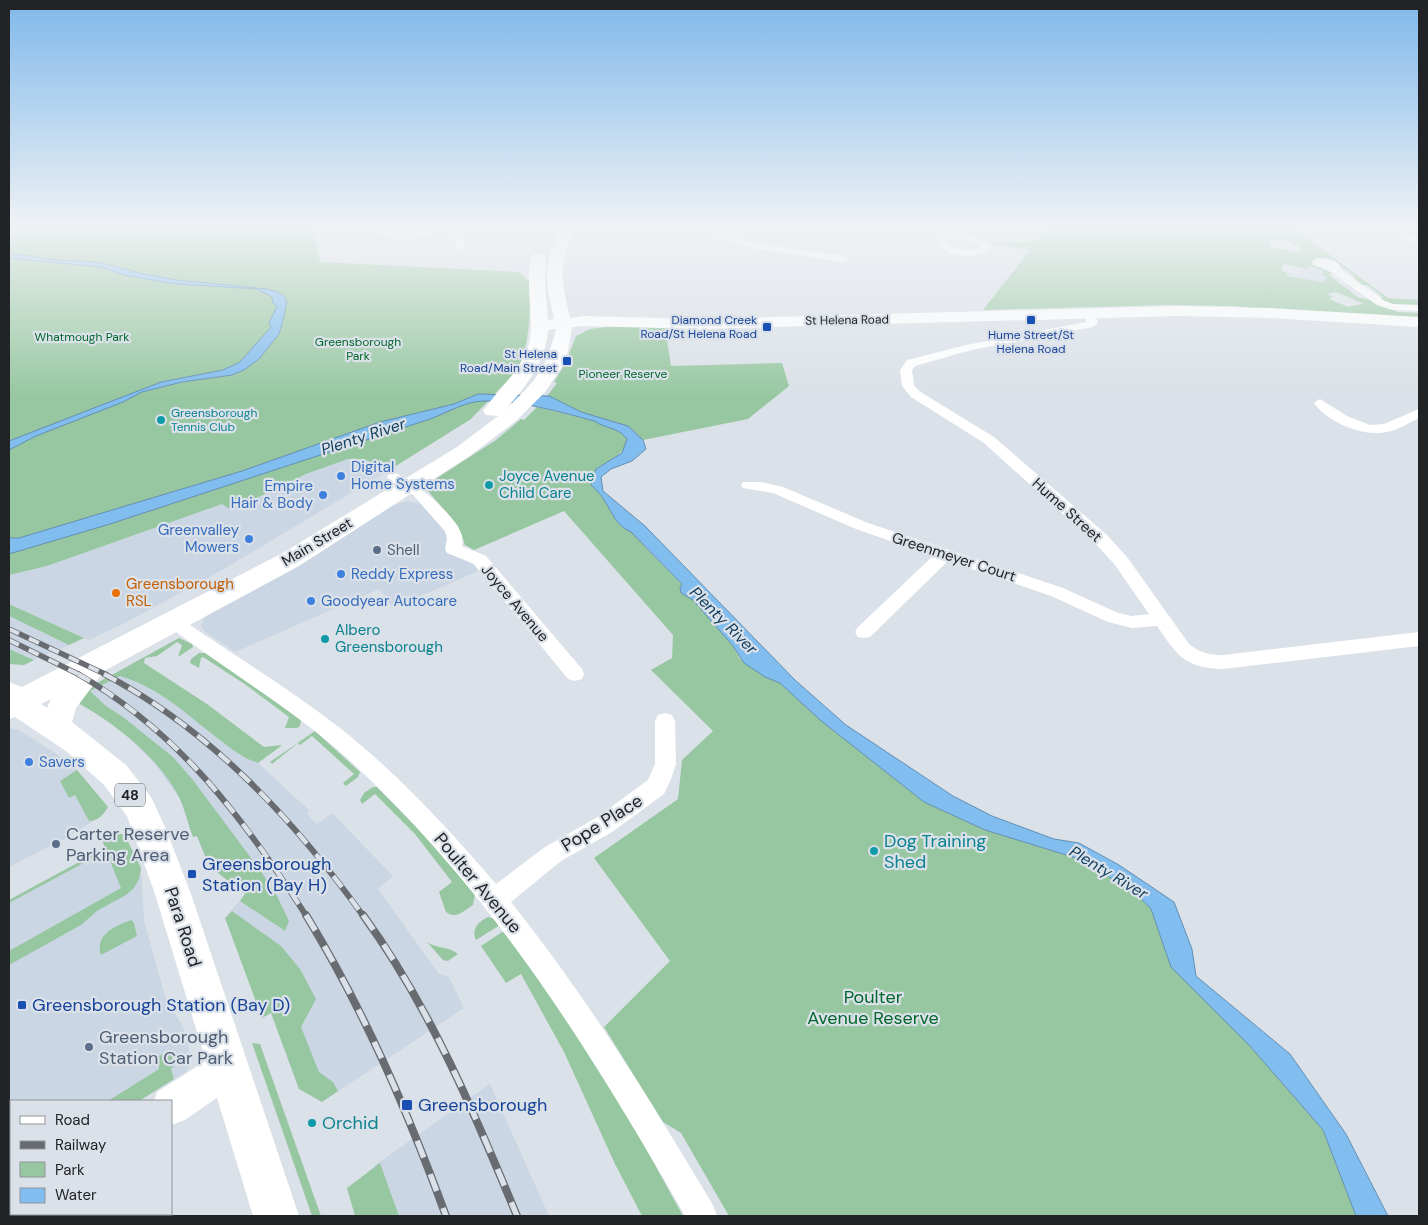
<svg xmlns="http://www.w3.org/2000/svg" width="1428" height="1225" font-family="'DM Sans',sans-serif">
  <rect width="100%" height="100%" fill="#dbe1e8"/>
  <g fill="#cad6e3">
    <polygon points="1298,255 1315,269 1323,270 1323,275 1327,276 1343,288 1286,275 1286,272 1298,274 1299,267 1282,264"/>
    <polygon points="348,459 362,459 391,469 217,573 125,623 89,640 9,604 9,575 47,566"/>
    <polygon points="407,501 421,504 478,571 393,608 379,589 235,652 203,630 201,625 205,617 394,505"/>
    <polygon points="9,616 69,645 34,660 9,649"/>
    <polygon points="133,667 257,762 310,811 307,814 317,824 332,813 393,876 378,889 439,974 449,977 464,1008 322,1102 299,1089 265,996 225,918 245,894 209,866 197,836 193,837 180,799 154,763 125,734 99,715 80,704 85,692"/>
    <polygon points="9,728 19,730 63,758 77,770 108,807 100,817 64,839 9,867"/>
    <polygon points="113,833 124,834 141,868 144,921 167,1003 181,1023 188,1039 190,1066 186,1072 139,1101 11,1101 11,1186 9,1187 9,900 105,848 102,839"/>
    <polygon points="490,1084 549,1216 364,1216 374,1166"/>
  </g>
  <g fill="#97c7a0" fill-rule="evenodd">
    <path d="M9 225H313L320 262 519 272 529 281C531 313 530 349 514 377H511L471 419 391 469 362 459H348L306 474 238 507 228 508 222 504 47 566 9 575Z"/>
    <path d="M1050 225H1289L1388 298 1419 300V306L1388 304 1377 298 1383 297 1367 285H1359L1350 278H1357C1344 268 1328 256 1312 261L1313 264 1334 274H1328L1359 298 1367 299 1393 308 1397 312 1419 313V318L1249 308 1235 306 1169 305 983 310 1030 250 988 243 1037 241ZM1270 239 1292 242V244L1300 246 1299 253 1269 246ZM1283 264 1309 269V266L1322 270 1323 275 1329 279H1324L1323 282 1287 276 1286 272 1282 271ZM1336 292 1362 303 1363 304 1348 307 1329 299 1333 297 1327 294Z"/>
    <polygon points="614,326 665,326 671,366 782,363 789,386 748,419 643,440 628,426 581,412 547,396 557,383 554,382 566,362 576,336 590,329"/>
    <path d="M537 407 595 421C602 426 609 425 616 429 645 444 609 461 596 469L591 485C595 489 601 494 604 500 612 512 616 526 631 532L682 585 680 588 681 593 693 600 733 646 740 659 780 683 924 802 985 830 1076 858 1135 892 1151 909 1171 967 1249 1045 1323 1130 1356 1216H729L681 1133 663 1122 604 1027 670 961 594 858 678 799 682 760 713 731 651 670 672 658 673 635 564 511 474 550 465 545 458 526 428 491 430 485 434 480 496 440 521 419 524 420Z"/>
    <polygon points="9,604 84,638 69,645 9,616"/>
    <path d="M179 638 192 644 193 647 178 657 182 645 177 642 157 656 145 658 144 663 207 704 264 747 282 745 281 746 258 763C254 761 249 760 244 757 202 731 169 690 120 676L90 691 106 706 123 717 173 757 193 780 260 870 277 896 289 921 285 931 240 901 245 894 209 866 197 836 193 837C188 824 185 809 179 797 158 757 118 726 80 704L79 701 90 687 97 683Z"/>
    <polygon points="9,649 34,660 24,665 9,664"/>
    <polygon points="199,653 206,653 301,720 300,726 297,728 285,728 289,717 246,685 203,657 201,658 199,668 190,663 191,659"/>
    <polygon points="315,731 360,772 358,777 346,786 343,783 354,774 312,736 300,745 298,743 272,764 270,762"/>
    <path d="M77 770 108 807C104 814 98 821 89 821L75 795 69 798 60 781Z"/>
    <path d="M373 787H377L422 833 475 894 473 905C465 910 456 920 446 912L439 892 452 882 415 834 375 794 362 804 360 800 364 793Z"/>
    <polygon points="113,833 124,834 141,868 139,879 134,888 126,895 97,911 81,925 9,965 9,951 121,888 106,851 9,903 9,900 105,848 102,839"/>
    <polygon points="232,911 281,946 300,969 316,999 301,1027 319,1072 333,1082 338,1091 322,1102 299,1089 271,1013 262,1018 225,918"/>
    <path d="M488 917 495 919 500 925 476 940C471 929 478 922 488 917Z"/>
    <path d="M131 920 134 923 137 936 101 955C94 935 115 926 131 920Z"/>
    <polygon points="505,930 551,996 626,1112 683,1216 642,1216 615,1164 564,1052 521,974 506,983 481,946"/>
    <path d="M427 942C437 949 449 946 458 954L448 961 443 960Z"/>
    <polygon points="252,1043 260,1044 321,1216 312,1216"/>
    <polygon points="170,1050 175,1064 171,1069 174,1079 139,1101 108,1101 159,1069 157,1057"/>
    <polygon points="380,1163 399,1216 355,1216 347,1188"/>
  </g>
  <g fill="#81bdee" stroke="#648fb2">
    <polygon points="9,253 56,260 98,262 140,273 177,280 267,289 278,292 285,297 287,302 282,324 279,334 259,359 244,370 232,375 182,382 142,392 123,402 36,436 9,450 9,441 161,382 223,370 240,362 271,327 269,323 277,306 273,303 272,297 257,289 176,284 124,275 100,267 9,258"/>
    <path d="M478 394 549 396 581 412 628 426 643 440 646 449 632 461 611 469 601 477 603 491 645 526 795 680 846 725 953 796 992 816 1054 839 1079 843 1119 865 1174 902 1192 949 1196 976 1290 1054 1346 1134 1388 1216H1356L1323 1130 1249 1045 1171 967 1151 909 1135 892 1076 858 985 830 924 802 820 720 780 683 765 677 744 663 733 646 693 600 681 593 680 588 682 584 631 532C616 526 612 512 604 500 601 494 595 489 591 485L596 469 622 453 627 439C618 427 606 429 594 421 561 412 518 400 484 401 466 401 448 412 433 418L110 524 9 554V538H19L242 471 380 422 454 404Z"/>
  </g>
  <g fill="none" stroke-linecap="round" stroke-linejoin="round">
    <g fill="#fff" fill-rule="evenodd">
      <path d="M361 225C374 225 386 232 400 232 421 233 442 225 463 225L454 230 464 240 466 250 464 252H458L454 241 446 232C420 238 382 244 361 225Z"/>
      <polygon points="689,225 702,225 724,234 769,225 789,225 734,237 756,243 843,256 848,259 843,262 755,249 720,239"/>
      <path d="M928 225H939L948 231 985 240 991 248C980 259 954 258 942 249 935 242 934 231 928 225ZM943 235 979 244 981 247C967 253 950 250 943 235Z"/>
      <polygon points="1380,225 1391,225 1419,240 1419,247"/>
      <path d="M1317 258C1326 258 1334 259 1341 266L1339 268 1385 301 1393 304 1419 305V311L1392 310 1377 305 1328 270 1313 265 1312 261Z"/>
      <path d="M1090 311 1095 314 1098 323 1093 327 971 350 915 366 912 370 914 385 919 391 994 437 1107 535 1127 557 1189 644C1200 653 1210 655 1223 655L1419 632V646L1223 669C1184 668 1177 655 1157 626L1132 628 1108 622 1051 596 948 561 870 637 864 638 858 637 855 632 858 627 933 556 856 529 773 493 743 488 741 485 743 482H761L783 487 868 523 1063 588 1118 613 1132 616 1149 614 1115 565 1095 543 984 443 911 397 902 386 900 370 907 360 966 345 1086 322 1085 314Z"/>
      <path d="M1320 399 1347 416 1370 425 1384 424 1419 409V418C1409 423 1398 430 1387 432 1363 437 1328 423 1314 403Z"/>
      <path d="M394 473C412 477 453 514 460 531 463 537 463 540 462 546L486 556 582 669 584 674 582 679 575 681 568 679 474 564 447 553 445 549 447 539 445 531 413 495 389 480 387 477 389 474Z"/>
      <path d="M174 616 180 618C233 655 289 688 340 728 398 774 448 828 496 884L545 847 596 818 648 780 655 764V721L658 715 665 713 672 715 675 721 676 764 671 779 664 794 612 832 561 861 511 902C587 997 650 1100 713 1205L717 1216H685C590 1050 490 889 348 759 293 709 227 671 168 626L165 622 168 618Z"/>
    </g>
    <g fill="#fff" fill-rule="evenodd">
      <polygon points="228,1049 241,1055 247,1068 241,1081 185,1120 171,1125 171,1101 154,1101 157,1092 215,1055"/>
      <polygon points="11,1189 11,1214 30,1214 29,1216 9,1216 9,1190"/>
    </g>
    <path fill="#fff" fill-rule="evenodd" d="M563 225H577C557 263 561 278 570 318L584 316 696 319 1179 306 1270 308 1419 317V327L1270 318 1179 316 696 329 584 326 572 327 568 352 562 367 545 392 516 421 471 455 299 566 104 671 76 708 72 722 126 765 151 797 165 827 191 894 299 1216H253L155 894 127 816 104 785 66 751 15 717 9 719V682L22 687 281 554 457 447 498 416 486 415 483 411C500 386 524 370 530 338 534 316 523 270 534 254H544L546 257 545 282 548 320 554 319C545 278 542 264 563 225ZM556 329C545 373 534 382 503 412 524 389 546 363 548 330ZM51 699 47 708 41 704Z"/>
    <defs>
      <g id="rail-far2">
        <polyline points="9,629 107,675"/>
        <polyline points="9,640 80,675"/>
      </g>
      <g id="rail-far1">
        <path d="M78 674C180 733 245 820 307 917"/>
        <path d="M104 674C211 730 295 821 364 917"/>
      </g>
      <g id="rail">
        <path d="M306 915C365 1012 407 1110 446 1216"/>
        <path d="M363 915C430 1007 474 1112 517 1216"/>
      </g>
    </defs>
    <use href="#rail-far2" stroke="#686b70" stroke-width="5.5"/>
    <use href="#rail-far1" stroke="#686b70" stroke-width="6"/>
    <use href="#rail" stroke="#686b70" stroke-width="8"/>
    <use href="#rail-far2" stroke="#dbe1e8" stroke-width="4" stroke-dasharray="11" stroke-linecap="butt"/>
    <use href="#rail-far1" stroke="#dbe1e8" stroke-width="4.5" stroke-dasharray="14" stroke-linecap="butt"/>
    <use href="#rail" stroke="#dbe1e8" stroke-width="5.5" stroke-dasharray="18" stroke-linecap="butt"/>
  </g>
  <linearGradient id="sky" x2="0" y2="1"><stop stop-color="#7fb8ea"/><stop offset="0.57" stop-color="#eff2f5"/><stop offset="1" stop-color="#eff2f5" stop-opacity="0"/></linearGradient>
  <rect width="1428" height="397" fill="url(#sky)"/>
  <g fill="#1a4fb4" stroke="#dbe1e8" stroke-width="2">
    <rect x="1026" y="315" width="10" height="10" rx="2.5"/>
    <rect x="762" y="322" width="10" height="10" rx="2.5"/>
    <rect x="562" y="356" width="10" height="10" rx="2.5"/>
    <rect x="187" y="869" width="10" height="10" rx="2.5"/>
    <rect x="17" y="1000" width="10" height="10" rx="2.5"/>
    <rect x="401" y="1099" width="12" height="12" rx="2.5"/>
  </g>
  <g fill="#0f9aa8" stroke="#dbe1e8" stroke-width="2">
    <circle cx="161" cy="420" r="5"/>
    <circle cx="489" cy="485" r="5"/>
    <circle cx="325" cy="639" r="5"/>
    <circle cx="874" cy="851" r="5"/>
    <circle cx="312" cy="1123" r="5"/>
  </g>
  <g fill="#3f7fe0" stroke="#dbe1e8" stroke-width="2">
    <circle cx="341" cy="476" r="5"/>
    <circle cx="323" cy="495" r="5"/>
    <circle cx="249" cy="539" r="5"/>
    <circle cx="341" cy="574" r="5"/>
    <circle cx="311" cy="601" r="5"/>
    <circle cx="29" cy="762" r="5"/>
  </g>
  <g fill="#5c6f8a" stroke="#dbe1e8" stroke-width="2">
    <circle cx="377" cy="550" r="5"/>
    <circle cx="56" cy="844" r="5"/>
    <circle cx="89" cy="1047" r="5"/>
  </g>
  <circle fill="#e8710a" stroke="#dbe1e8" stroke-width="2" cx="116" cy="593" r="5"/>
  <g text-anchor="middle" stroke-width="4.5" stroke-linejoin="round" paint-order="stroke">
    <g font-size="12" fill="#164399" stroke="#dbe1e8" text-anchor="end">
      <text x="757" y="324">Diamond Creek<tspan x="757" dy="14">Road/St Helena Road</tspan></text>
      <text x="1031" y="339" text-anchor="middle">Hume Street/St<tspan x="1031" dy="14">Helena Road</tspan></text>
      <text x="557" y="358">St Helena<tspan x="557" dy="14">Road/Main Street</tspan></text>
    </g>
    <g font-size="12" fill="#212326" stroke="#dbe1e8">
      <text transform="translate(847 320) rotate(-1)" y="4">St Helena Road</text>
    </g>
    <g font-size="12" fill="#01672c" stroke="#dbe1e8">
      <text x="82" y="341">Whatmough Park</text>
      <text x="358" y="346">Greensborough<tspan x="358" dy="14">Park</tspan></text>
      <text x="623" y="378">Pioneer Reserve</text>
    </g>
    <g font-size="12" fill="#0d838f" stroke="#dbe1e8" text-anchor="start">
      <text x="171" y="417">Greensborough<tspan x="171" dy="14">Tennis Club</tspan></text>
    </g>
    <rect fill="#dbe1e8" stroke="#595c60" stroke-width="1" x="115" y="783.5" width="30" height="23" rx="4"/>
    <g font-size="14" font-weight="bold" fill="#212326">
      <text x="130" y="800">48</text>
    </g>
    <g font-size="15" fill="#366cbe" stroke="#dbe1e8" text-anchor="start">
      <text x="351" y="472">Digital<tspan x="351" dy="17">Home Systems</tspan></text>
      <text x="313" y="491" text-anchor="end">Empire<tspan x="313" dy="17">Hair &amp; Body</tspan></text>
      <text x="239" y="535" text-anchor="end">Greenvalley<tspan x="239" dy="17">Mowers</tspan></text>
      <text x="351" y="579">Reddy Express</text>
      <text x="321" y="606">Goodyear Autocare</text>
      <text x="39" y="767">Savers</text>
    </g>
    <g font-size="15" fill="#0d838f" stroke="#dbe1e8" text-anchor="start">
      <text x="499" y="481">Joyce Avenue<tspan x="499" dy="17">Child Care</tspan></text>
      <text x="335" y="635">Albero<tspan x="335" dy="17">Greensborough</tspan></text>
    </g>
    <g font-size="15" fill="#212326" stroke="#dbe1e8">
      <text transform="translate(1067 510) rotate(42)" y="5">Hume Street</text>
      <text transform="translate(317 542) rotate(-31)" y="5">Main Street</text>
      <text transform="translate(954 557) rotate(18)" y="5">Greenmeyer Court</text>
      <text transform="translate(515 603) rotate(50)" y="5">Joyce Avenue</text>
    </g>
    <g font-size="15" fill="#4e5e75" stroke="#dbe1e8" text-anchor="start">
      <text x="387" y="555">Shell</text>
    </g>
    <g font-size="15" fill="#c56008" stroke="#dbe1e8" text-anchor="start">
      <text x="126" y="589">Greensborough<tspan x="126" dy="17">RSL</tspan></text>
    </g>
    <g font-size="16" font-style="italic" fill="#0f3d5e" stroke="#dbe1e8">
      <text transform="translate(363 436) rotate(-18)" y="6">Plenty River</text>
      <text transform="translate(724 620) rotate(45)" y="6">Plenty River</text>
      <text transform="translate(1109 872) rotate(31)" y="6">Plenty River</text>
    </g>
    <g font-size="18" fill="#212326" stroke="#dbe1e8">
      <text transform="translate(602 823) rotate(-32)" y="6">Pope Place</text>
      <text transform="translate(478 883) rotate(50)" y="6">Poulter Avenue</text>
      <text transform="translate(183 927) rotate(72)" y="6">Para Road</text>
    </g>
    <g font-size="18" fill="#4e5e75" stroke="#dbe1e8" text-anchor="start">
      <text x="66" y="840">Carter Reserve<tspan x="66" dy="21">Parking Area</tspan></text>
      <text x="99" y="1043">Greensborough<tspan x="99" dy="21">Station Car Park</tspan></text>
    </g>
    <g font-size="18" fill="#0d838f" stroke="#dbe1e8" text-anchor="start">
      <text x="884" y="847">Dog Training<tspan x="884" dy="21">Shed</tspan></text>
      <text x="322" y="1129">Orchid</text>
    </g>
    <g font-size="18" fill="#164399" stroke="#dbe1e8" text-anchor="start">
      <text x="202" y="870">Greensborough<tspan x="202" dy="21">Station (Bay H)</tspan></text>
      <text x="32" y="1011">Greensborough Station (Bay D)</text>
      <text x="418" y="1111">Greensborough</text>
    </g>
    <g font-size="18" fill="#01672c" stroke="#dbe1e8">
      <text x="873" y="1003">Poulter<tspan x="873" dy="21">Avenue Reserve</tspan></text>
    </g>
  </g>
  <rect width="1428" height="1225" fill="none" stroke="#212326" stroke-width="20"/>
  <rect x="10" y="1100" width="162" height="115" fill="#dbe1e8" stroke="#91959a"/>
  <rect x="20" y="1116" width="25" height="8" fill="#ffffff" stroke="#91959a"/>
  <text x="55" y="1125" font-size="15" fill="#212326">Road</text>
  <rect x="20" y="1141" width="25" height="8" fill="#686b70" stroke="#91959a"/>
  <text x="55" y="1150" font-size="15" fill="#212326">Railway</text>
  <rect x="20" y="1162" width="25" height="15" fill="#97c7a0" stroke="#91959a"/>
  <text x="55" y="1175" font-size="15" fill="#212326">Park</text>
  <rect x="20" y="1188" width="25" height="15" fill="#81bdee" stroke="#91959a"/>
  <text x="55" y="1200" font-size="15" fill="#212326">Water</text>
</svg>
